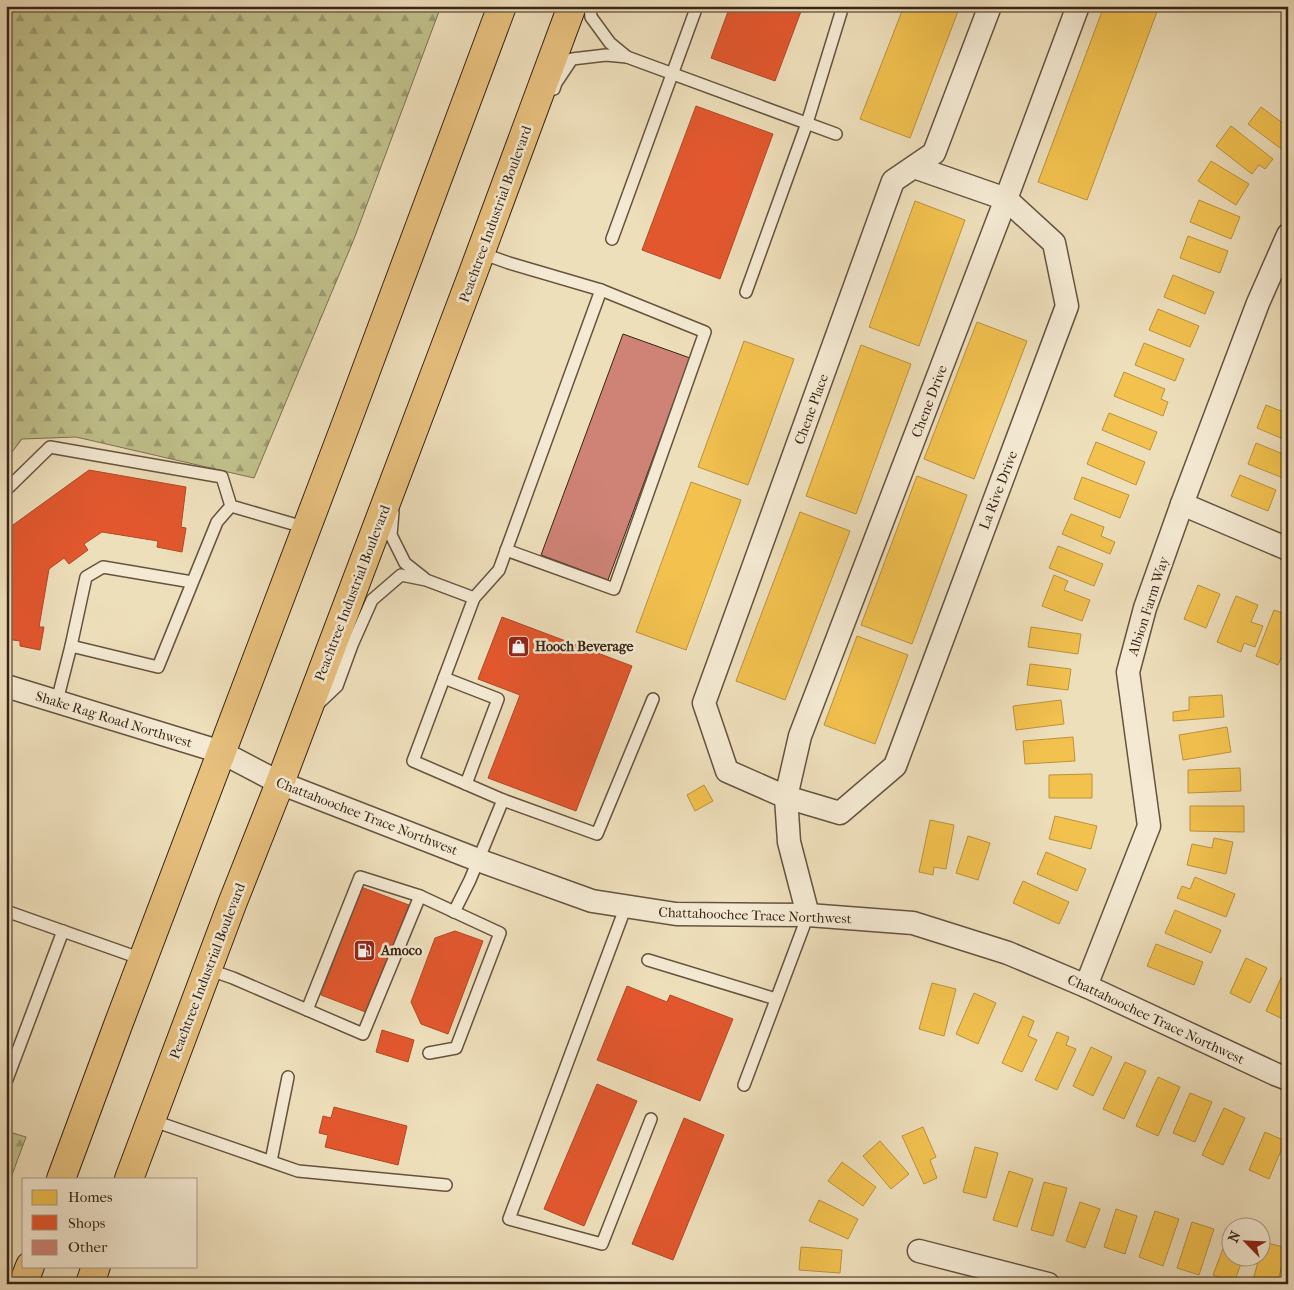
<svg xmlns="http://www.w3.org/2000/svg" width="1294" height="1290" font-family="'IM FELL French Canon',serif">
  <defs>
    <pattern id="forest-firs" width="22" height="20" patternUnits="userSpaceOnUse" patternTransform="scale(1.25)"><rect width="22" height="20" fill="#c0c08b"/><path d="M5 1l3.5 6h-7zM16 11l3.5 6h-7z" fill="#9d9c71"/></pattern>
  </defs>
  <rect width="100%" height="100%" fill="#eedfbb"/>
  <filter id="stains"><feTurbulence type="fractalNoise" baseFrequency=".004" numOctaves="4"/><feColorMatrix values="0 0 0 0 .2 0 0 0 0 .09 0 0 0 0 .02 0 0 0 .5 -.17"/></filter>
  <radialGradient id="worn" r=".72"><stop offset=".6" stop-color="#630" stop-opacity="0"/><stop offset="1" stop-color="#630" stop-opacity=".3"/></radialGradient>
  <g fill="url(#forest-firs)" stroke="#7c7250">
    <polygon points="6,6 441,6 354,239 254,478 76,437 22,439 6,460"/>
    <polygon points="6,1131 26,1137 6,1191"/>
  </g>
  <g fill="#f2c14e" stroke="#ba923d">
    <polygon points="904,6 960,6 910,138 860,119"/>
    <polygon points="1104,6 1151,6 1158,9 1087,200 1038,182"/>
    <polygon points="1261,107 1288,127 1288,154 1248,124"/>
    <polygon points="1231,126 1273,159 1265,169 1259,165 1252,174 1216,146"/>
    <polygon points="1211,161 1249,184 1236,205 1198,181"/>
    <polygon points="1199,200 1240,217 1231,239 1190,222"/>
    <polygon points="915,201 965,220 919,346 869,327"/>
    <polygon points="1188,236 1228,251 1220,273 1180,258"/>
    <polygon points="1173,275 1214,292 1205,314 1164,297"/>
    <polygon points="1158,309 1199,326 1190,347 1149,330"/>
    <polygon points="977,322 1027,341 974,479 924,459"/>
    <polygon points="744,341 794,359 748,485 698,467"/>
    <polygon points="1144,343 1184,359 1175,381 1135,365"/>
    <polygon points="861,345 911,364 856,514 806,496"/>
    <polygon points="1124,372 1165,389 1161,399 1168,402 1163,416 1114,396"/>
    <polygon points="1266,405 1288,414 1288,441 1257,428"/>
    <polygon points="1109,413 1157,432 1150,450 1102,430"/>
    <polygon points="1096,442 1145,462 1136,485 1087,464"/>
    <polygon points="1256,443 1288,456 1288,465 1283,478 1248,464"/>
    <polygon points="1240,475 1276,490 1268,511 1231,496"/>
    <polygon points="917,476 967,495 912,644 861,625"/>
    <polygon points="1082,477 1129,495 1120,518 1074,499"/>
    <polygon points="691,482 741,500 686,650 636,632"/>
    <polygon points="800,512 850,531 785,700 736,681"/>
    <polygon points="1071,514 1104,527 1101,536 1115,542 1110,554 1062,534"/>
    <polygon points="1058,546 1103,564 1094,586 1049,568"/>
    <polygon points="1054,575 1068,581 1064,590 1090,600 1082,621 1042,606"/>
    <polygon points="1198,585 1220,594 1206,628 1184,619"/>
    <polygon points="1236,596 1258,605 1251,622 1263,626 1255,647 1244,643 1241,652 1217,642"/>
    <polygon points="1274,610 1288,615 1288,642 1278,665 1256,656"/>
    <polygon points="1031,627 1081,634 1078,654 1028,647"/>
    <polygon points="857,636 908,655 875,744 824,725"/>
    <polygon points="1030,664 1071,669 1068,690 1027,685"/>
    <polygon points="1222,695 1224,717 1173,721 1173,712 1189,710 1189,697"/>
    <polygon points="1061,700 1064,724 1016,730 1013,706"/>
    <polygon points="1227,727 1231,752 1183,760 1179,735"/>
    <polygon points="1073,737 1075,761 1025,764 1023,741"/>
    <polygon points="1240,768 1241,791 1188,793 1188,770"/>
    <polygon points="1092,774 1092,798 1049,798 1049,775"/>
    <polygon points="704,785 713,801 695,811 687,795"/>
    <polygon points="1190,806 1244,806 1244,832 1190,831"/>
    <polygon points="1055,816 1097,826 1091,849 1049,839"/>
    <polygon points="930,820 954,825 946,869 934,867 933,875 919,872"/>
    <polygon points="968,836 990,843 978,880 956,873"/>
    <polygon points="1214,838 1233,842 1226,874 1187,865 1192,844 1212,848"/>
    <polygon points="1046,852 1086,869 1077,891 1037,874"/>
    <polygon points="1195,877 1235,894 1226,917 1177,898 1182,886 1190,889"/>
    <polygon points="1023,881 1069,902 1059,924 1013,903"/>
    <polygon points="1175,910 1221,930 1211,953 1165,933"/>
    <polygon points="1156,944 1203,962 1194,985 1147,966"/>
    <polygon points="1246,958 1267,968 1250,1003 1230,993"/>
    <polygon points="1286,967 1288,968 1287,1021 1266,1011"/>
    <polygon points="932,983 956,989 944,1036 919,1029"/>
    <polygon points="974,993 996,1003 978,1044 956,1034"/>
    <polygon points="1023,1016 1034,1021 1028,1036 1037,1040 1022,1072 1002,1063"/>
    <polygon points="1057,1032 1069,1037 1066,1045 1076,1049 1057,1090 1035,1080"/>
    <polygon points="1091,1047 1112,1057 1093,1096 1073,1086"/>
    <polygon points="1125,1062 1146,1071 1124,1119 1103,1109"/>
    <polygon points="1158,1077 1180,1087 1158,1136 1136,1126"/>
    <polygon points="1190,1093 1212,1102 1195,1142 1173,1133"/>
    <polygon points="1224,1108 1245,1118 1223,1165 1202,1155"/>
    <polygon points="923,1127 936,1157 930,1160 937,1178 924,1184 902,1136"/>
    <polygon points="1265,1132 1285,1141 1269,1179 1249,1170"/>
    <polygon points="880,1141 909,1174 891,1189 863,1156"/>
    <polygon points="975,1147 998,1153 986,1198 963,1192"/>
    <polygon points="842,1162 876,1187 863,1206 828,1181"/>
    <polygon points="1009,1171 1033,1179 1017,1227 993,1220"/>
    <polygon points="1044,1182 1067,1188 1053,1236 1031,1230"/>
    <polygon points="819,1200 858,1219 848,1239 809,1221"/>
    <polygon points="1080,1202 1100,1209 1085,1248 1066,1241"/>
    <polygon points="1116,1209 1137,1216 1125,1254 1104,1247"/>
    <polygon points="1155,1211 1179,1219 1163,1266 1139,1257"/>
    <polygon points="1192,1222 1214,1229 1199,1275 1177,1268"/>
    <polygon points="1227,1238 1232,1239 1232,1258 1243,1258 1234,1283 1213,1275"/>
    <polygon points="1264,1242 1287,1248 1277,1284 1252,1284 1259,1258 1262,1258 1262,1250"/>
    <polygon points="801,1247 842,1250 840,1273 799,1270"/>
  </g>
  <g fill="#e4572e" stroke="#b04827">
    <polygon points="730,6 803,6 775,81 711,58"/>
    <polygon points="696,106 773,134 720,279 642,250"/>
    <polygon points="89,470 186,487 181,527 186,528 182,552 157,547 158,541 102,532 84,544 88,550 69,564 64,558 49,569 39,627 44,627 40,650 20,646 20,641 6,639 6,530"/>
    <polygon points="502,617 632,666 576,811 488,778 520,695 478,679"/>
    <polygon points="361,887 409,905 368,1013 321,995"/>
    <polygon points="455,931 483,941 448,1034 421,1024 411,1002 435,938"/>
    <polygon points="627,986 667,1002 670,995 733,1019 700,1101 597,1060"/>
    <polygon points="382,1030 414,1040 408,1062 376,1052"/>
    <polygon points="597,1084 637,1101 584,1226 544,1209"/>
    <polygon points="334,1107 407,1126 398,1165 325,1147 328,1135 319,1133 323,1116 331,1118"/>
    <polygon points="684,1118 724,1135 673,1260 632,1244"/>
  </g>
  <polygon fill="#cf8377" stroke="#382416" points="623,334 690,358 608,580 541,555"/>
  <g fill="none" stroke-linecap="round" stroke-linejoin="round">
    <defs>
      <g id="lane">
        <polyline points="590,6 591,17 610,43 627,57"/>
        <polyline points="554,89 556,83 572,59 606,55 627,57 836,134"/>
        <polyline points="612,239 697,6"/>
        <polyline points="746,292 807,123 843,6"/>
        <polyline points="6,490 50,447 222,477 231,506 307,528"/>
        <polyline points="393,512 391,535 405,563 424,578"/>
        <polyline points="506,550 614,589 705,332 601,290"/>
        <polyline points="71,646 86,577 103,567 192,582"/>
        <polyline points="444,678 498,699 466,784"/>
        <polyline points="57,701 71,646 158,667 217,522 231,506"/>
        <polyline points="317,705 337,686 352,645 372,600 401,575 426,580 474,598"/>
        <polyline points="503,800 597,834 653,699"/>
        <polyline points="626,906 509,1219 602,1244 651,1119"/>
        <polyline points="6,911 142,959"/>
        <polyline points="454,912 470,880 503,800 413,761 474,598 499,570 601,290 509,263 481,253"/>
        <polyline points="648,960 776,999"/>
        <polyline points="207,969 233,978 363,1034 420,896 500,933 456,1048 429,1053"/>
        <polyline points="307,1010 360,877 420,896"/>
        <polyline points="6,1082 63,931"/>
        <polyline points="744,1085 808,915"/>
        <polyline points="151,1120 298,1171 446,1185"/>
        <polyline points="271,1161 288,1077"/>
      </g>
      <g id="street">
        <polyline points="914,167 1006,199 1054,243 1067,306 895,766 840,813 786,797 727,771 704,703 893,181 934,153 990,6"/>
        <polyline points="1182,504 1288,549"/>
        <polyline points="6,686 221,752 280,783 478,860 592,901 676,914 808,915 913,923 1008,953 1086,986 1275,1074 1288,1079"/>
        <polyline points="808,915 789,842 786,797 800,736 1006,199 1078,6"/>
        <polyline points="1086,986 1149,826 1128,672 1145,608 1182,504 1258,303 1288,235"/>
        <polyline points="919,1251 1048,1284"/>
      </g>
      <g id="highway">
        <polyline points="61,1179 118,1025 349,416 502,6"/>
        <polyline points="129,1179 232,904 280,783 473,273 572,6"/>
        <polyline points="23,1284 30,1266"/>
        <polyline points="90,1284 96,1266"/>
      </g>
    </defs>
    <use href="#lane" stroke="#66533f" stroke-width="14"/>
    <use href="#street" stroke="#66533f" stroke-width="25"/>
    <use href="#highway" stroke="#382416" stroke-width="30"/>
    <use href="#lane" stroke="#f4ead3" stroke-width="11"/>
    <use href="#street" stroke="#f4ead3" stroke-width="22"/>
    <use href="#highway" stroke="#e7c07e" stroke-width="28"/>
  </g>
  <defs>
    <symbol id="shop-square" viewBox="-11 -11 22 22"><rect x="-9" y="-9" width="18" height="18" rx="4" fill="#8f2418" stroke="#f4ead3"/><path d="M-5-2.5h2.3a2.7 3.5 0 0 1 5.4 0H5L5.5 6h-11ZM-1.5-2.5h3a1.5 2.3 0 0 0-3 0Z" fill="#fff"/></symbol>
    <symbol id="fuel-square" viewBox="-11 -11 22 22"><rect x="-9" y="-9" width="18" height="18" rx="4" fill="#8f2418" stroke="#f4ead3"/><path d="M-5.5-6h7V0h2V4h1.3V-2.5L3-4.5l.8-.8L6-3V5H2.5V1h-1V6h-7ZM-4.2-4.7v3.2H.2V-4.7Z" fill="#fff"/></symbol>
  </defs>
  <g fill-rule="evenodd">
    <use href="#shop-square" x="506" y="634" width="25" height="25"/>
    <use href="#fuel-square" x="352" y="938" width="25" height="25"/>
  </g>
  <g text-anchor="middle" stroke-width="5" stroke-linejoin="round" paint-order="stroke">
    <g font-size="14" fill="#382416" stroke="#f4ead3">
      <text transform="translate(495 214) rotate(-70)" y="5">Peachtree Industrial Boulevard</text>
      <text transform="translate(929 401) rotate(-69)" y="5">Chene Drive</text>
      <text transform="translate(811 409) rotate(-70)" y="5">Chene Place</text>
      <text transform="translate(998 490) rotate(-69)" y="5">La Rive Drive</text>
      <text transform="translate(352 593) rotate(-69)" y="5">Peachtree Industrial Boulevard</text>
      <text transform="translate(1148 606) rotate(-72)" y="5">Albion Farm Way</text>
      <text transform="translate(114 719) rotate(17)" y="5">Shake Rag Road Northwest</text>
      <text transform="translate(367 816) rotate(21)" y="5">Chattahoochee Trace Northwest</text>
      <text transform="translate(755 915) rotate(2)" y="5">Chattahoochee Trace Northwest</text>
      <text transform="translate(207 971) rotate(-69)" y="5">Peachtree Industrial Boulevard</text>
      <text transform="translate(1156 1019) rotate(25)" y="5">Chattahoochee Trace Northwest</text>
    </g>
    <g font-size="14" font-weight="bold" fill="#382416" stroke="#f4ead3" text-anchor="start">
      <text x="535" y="651">Hooch Beverage</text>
      <text x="381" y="955">Amoco</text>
    </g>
  </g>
  <rect width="1294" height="1290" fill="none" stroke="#eedfbb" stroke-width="25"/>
  <rect x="8" y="8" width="1279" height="1275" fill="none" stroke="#382416" stroke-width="2.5"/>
  <rect x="12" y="12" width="1269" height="1265" fill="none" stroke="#382416"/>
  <rect x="22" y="1178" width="175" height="90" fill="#f4ead3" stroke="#a99b87"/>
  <rect x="32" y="1190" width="25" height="15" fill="#f2c14e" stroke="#a99b87"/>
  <text x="68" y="1202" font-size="15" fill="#382416">Homes</text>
  <rect x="32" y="1215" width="25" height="15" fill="#e4572e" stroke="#a99b87"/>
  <text x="68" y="1228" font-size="15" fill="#382416">Shops</text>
  <rect x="32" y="1240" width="25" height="15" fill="#cf8377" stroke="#a99b87"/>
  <text x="68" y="1252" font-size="15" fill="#382416">Other</text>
  <g transform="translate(1246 1242) rotate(294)"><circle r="24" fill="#f4ead3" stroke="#a99b87"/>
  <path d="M0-4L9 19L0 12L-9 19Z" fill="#8f2418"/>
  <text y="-8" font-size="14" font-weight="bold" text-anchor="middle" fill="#382416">N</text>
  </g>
  <rect width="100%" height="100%" filter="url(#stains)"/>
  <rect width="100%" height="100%" fill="url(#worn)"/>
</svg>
